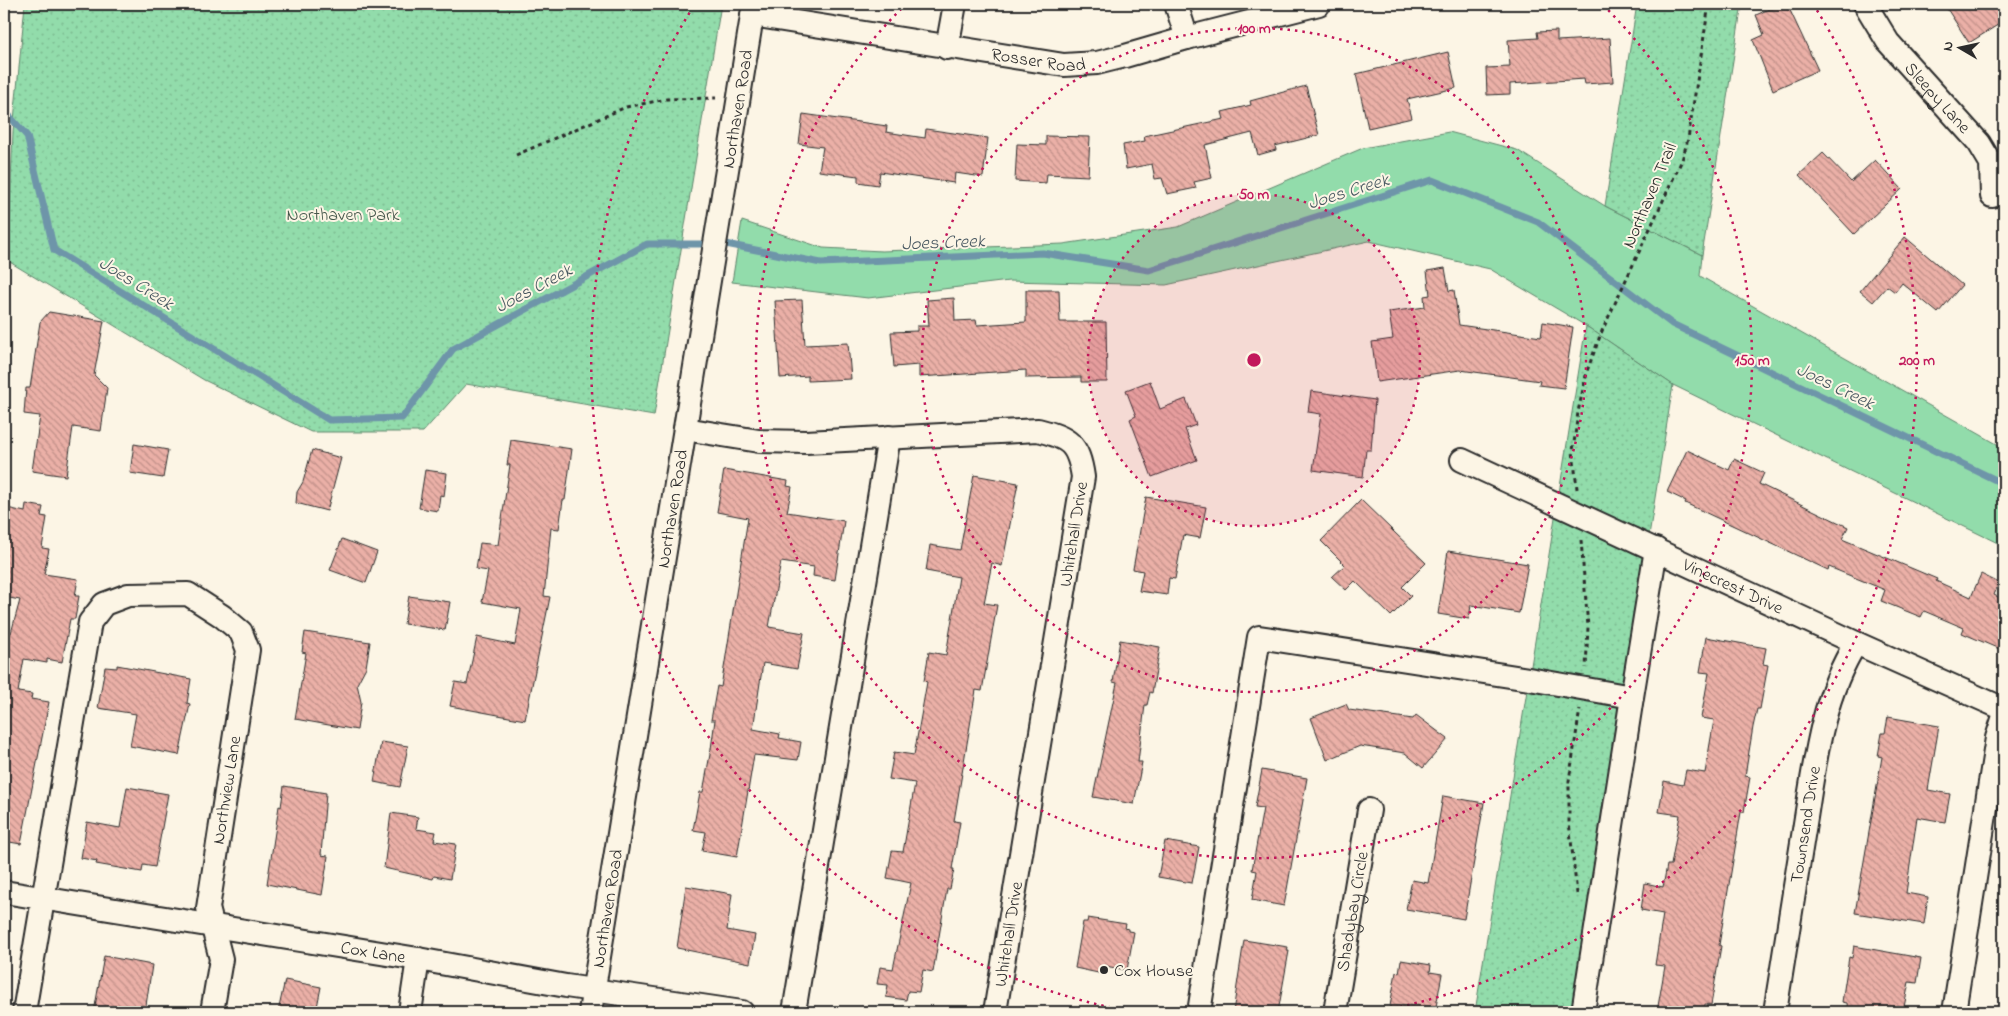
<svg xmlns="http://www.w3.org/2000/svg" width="2008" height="1016" font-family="'Indie Flower',sans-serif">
  <defs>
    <pattern id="park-dots" width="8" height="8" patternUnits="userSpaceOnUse" patternTransform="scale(1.25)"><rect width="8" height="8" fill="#92dcab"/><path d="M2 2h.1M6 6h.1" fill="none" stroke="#7ebd93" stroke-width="1.8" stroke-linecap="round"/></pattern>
    <pattern id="building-back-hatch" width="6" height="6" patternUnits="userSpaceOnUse" patternTransform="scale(1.25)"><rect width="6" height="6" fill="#ebb0a7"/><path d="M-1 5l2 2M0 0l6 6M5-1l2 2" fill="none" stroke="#bf8f88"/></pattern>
  </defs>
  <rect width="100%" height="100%" fill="#fcf5e5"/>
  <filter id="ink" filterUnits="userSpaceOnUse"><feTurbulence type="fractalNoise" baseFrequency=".02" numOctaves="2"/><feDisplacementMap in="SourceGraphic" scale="10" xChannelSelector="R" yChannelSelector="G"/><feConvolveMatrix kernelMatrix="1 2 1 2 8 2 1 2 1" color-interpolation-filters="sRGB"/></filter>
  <g filter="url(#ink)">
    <polygon fill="#92dcab" stroke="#5e846b" points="1449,132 1517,150 1605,206 1702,255 1700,276 2004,448 2004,546 1673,385 1586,326 1490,269 1369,241 1166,285 1009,281 868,298 732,282 742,221 823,248 882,251 1063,244 1178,227 1363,148"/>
    <g fill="url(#park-dots)" stroke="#5e846b">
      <polygon points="25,4 721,4 654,416 466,384 423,432 311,432 204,380 8,261 13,131"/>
      <polygon points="1637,4 1742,4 1702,255 1605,206"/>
      <polygon points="1586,326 1673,385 1573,1012 1475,1012"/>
    </g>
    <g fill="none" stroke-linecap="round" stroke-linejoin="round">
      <polyline stroke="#6e95a9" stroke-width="7" points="4,110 27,136 54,250 329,420 402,418 453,349 647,244 726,244 821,263 1043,253 1149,270 1432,180 1538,222 1672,324 2004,484"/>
    </g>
    <g fill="url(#building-back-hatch)" stroke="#2b2b2b">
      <polygon points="1780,4 1787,4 1818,70 1773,90 1753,40 1764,35 1756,15"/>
      <polygon points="1944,4 2004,4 2004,21 1969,43"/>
      <polygon points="1557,31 1557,41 1610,38 1613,82 1585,84 1584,79 1510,84 1510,94 1487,95 1486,68 1510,67 1508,40 1538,38 1537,32"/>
      <polygon points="1448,52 1456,88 1407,99 1412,118 1368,128 1356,74"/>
      <polygon points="1306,86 1319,135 1275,146 1276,150 1258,155 1252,133 1205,145 1212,178 1194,182 1196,188 1167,194 1162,178 1155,179 1152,164 1126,169 1123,145 1145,141 1144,136 1224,119 1222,112 1251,105 1250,101"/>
      <polygon points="803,114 887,126 886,132 925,138 926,129 988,138 983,177 955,173 954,183 880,172 878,185 858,182 858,176 819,171 823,147 799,144"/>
      <polygon points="1046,136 1090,137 1088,176 1047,174 1046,183 1015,181 1017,144 1046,145"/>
      <polygon points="1823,153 1851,182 1875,160 1902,189 1854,234 1799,175"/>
      <polygon points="1905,237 1962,285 1938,313 1902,283 1895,292 1887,286 1873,302 1860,291"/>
      <polygon points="1445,268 1449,291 1454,290 1459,325 1541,337 1543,322 1573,327 1564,388 1539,385 1540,381 1460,370 1377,382 1372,342 1393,339 1389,312 1425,307 1424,296 1430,295 1427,271"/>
      <polygon points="1026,290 1059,290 1060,322 1106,322 1107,382 1081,382 1081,377 1026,378 1026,370 919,377 919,365 894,367 891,332 917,331 917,326 929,326 927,300 954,298 955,321 976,320 977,325 1026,322"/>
      <polygon points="802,300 805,345 848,343 851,379 808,381 808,376 780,378 775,301"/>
      <polygon points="49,312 104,321 94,375 107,388 101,431 73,427 66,476 32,471 40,416 24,414 26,388 30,388 40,322"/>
      <polygon points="1150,381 1160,409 1186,399 1196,425 1185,429 1197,460 1152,477 1130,419 1136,416 1126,390"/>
      <polygon points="1311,391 1375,400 1371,450 1366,450 1363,477 1313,470 1321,414 1308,412"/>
      <polygon points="511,440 572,449 565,500 563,500 559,529 551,528 544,596 550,597 525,720 450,706 455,682 467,684 477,637 515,645 521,609 482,602 488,571 476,569 480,543 498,545 510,465 507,465"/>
      <polygon points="134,444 168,450 163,478 130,473"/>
      <polygon points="312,450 341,458 327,511 296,503 297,492 303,482"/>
      <polygon points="1687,450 1729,470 1734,459 1764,473 1759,484 1848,527 1842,539 1937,579 1936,581 1971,597 1981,574 1999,583 1994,595 2004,600 2004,651 1962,633 1964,628 1924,611 1921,617 1881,601 1885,590 1829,567 1828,570 1685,503 1686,501 1667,492"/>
      <polygon points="425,470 447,473 444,496 440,495 438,511 419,508"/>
      <polygon points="724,470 788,481 787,486 792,487 787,512 844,521 835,580 813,576 814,567 781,562 769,627 804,633 797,669 763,663 753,729 780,734 779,738 801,742 798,760 754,755 737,857 702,851 706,832 693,830 700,792 703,792 711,749 715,720 711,720 717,686 721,687 748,518 717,512"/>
      <polygon points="974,475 1018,483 1002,566 992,563 984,603 997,605 982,691 976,690 954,821 960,822 952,869 954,869 950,889 947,889 933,972 923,970 919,992 908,991 906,1000 886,997 888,985 877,984 880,967 893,969 911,883 887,878 892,851 903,852 915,783 889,779 894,752 914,755 927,682 924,681 929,652 946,655 959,577 926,571 930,545 960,550"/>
      <polygon points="1146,497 1206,507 1200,538 1183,535 1175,579 1169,578 1167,595 1139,591 1143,571 1133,569"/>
      <polygon points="1361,500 1426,563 1402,587 1411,596 1391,616 1355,581 1346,590 1332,577 1345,565 1321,541"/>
      <polygon points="26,504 43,507 41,516 47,517 42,548 49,549 44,574 78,579 75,596 79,596 75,619 70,619 62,662 47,659 47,663 24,659 18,692 32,694 31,699 49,702 21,844 4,841 4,632 11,633 20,600 4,597 4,526 7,508 25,512"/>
      <polygon points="342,539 377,552 366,583 330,570"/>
      <polygon points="1448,551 1528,564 1519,613 1471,605 1469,619 1438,614"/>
      <polygon points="409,596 450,602 445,630 404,624"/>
      <polygon points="305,632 370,642 366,667 357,684 361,702 357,730 295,719 306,653 302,652"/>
      <polygon points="1706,637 1766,648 1763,664 1768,665 1760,709 1757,709 1753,727 1745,776 1750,777 1744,812 1741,812 1719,945 1721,946 1711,1005 1705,1004 1704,1012 1657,1012 1665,966 1655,965 1663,914 1641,910 1645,883 1663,887 1667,865 1671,865 1680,815 1659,812 1664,781 1683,785 1686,770 1705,773 1714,720 1701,718 1709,673 1700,672"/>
      <polygon points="1120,640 1160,647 1152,693 1150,692 1147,705 1145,705 1138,762 1142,762 1134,804 1093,797 1117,683 1113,682"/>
      <polygon points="117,665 191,679 187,703 190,704 179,755 130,746 136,714 98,708 105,667 117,668"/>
      <polygon points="1346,704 1349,710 1413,719 1416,715 1448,739 1423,768 1405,753 1360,746 1327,760 1311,718"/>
      <polygon points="1888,717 1939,726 1928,790 1950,794 1945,822 1917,817 1906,893 1928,897 1924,924 1855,913 1882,757 1878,756 1882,733 1885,733"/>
      <polygon points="381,742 408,746 400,787 374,782"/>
      <polygon points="1262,770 1307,778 1284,906 1252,900 1257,871 1252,870 1263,808 1255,807"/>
      <polygon points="284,786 326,793 321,855 328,856 322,895 267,884 279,806 281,807"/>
      <polygon points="127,787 168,794 155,867 143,865 142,872 96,864 97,861 81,858 87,822 120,828"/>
      <polygon points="1443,796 1484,803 1464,919 1406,909 1412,880 1428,883"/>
      <polygon points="391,813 418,817 416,829 436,832 434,841 456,844 450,879 434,876 433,879 384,868"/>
      <polygon points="1165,841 1199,847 1192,883 1158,877"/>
      <polygon points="686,886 732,894 727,930 755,935 750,963 677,948"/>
      <polygon points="1088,918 1126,924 1125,928 1128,929 1128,931 1134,932 1127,970 1105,966 1103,974 1075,968 1083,922 1087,922"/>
      <polygon points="1244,940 1288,947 1287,951 1289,951 1278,1012 1233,1012"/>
      <polygon points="1854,946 1921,958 1917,983 1909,982 1903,1012 1848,1012 1847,1003 1842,1002 1849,957 1852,958"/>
      <polygon points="104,956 152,965 145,1012 94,1012"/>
      <polygon points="1401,960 1431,965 1430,972 1442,974 1435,1012 1389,1012 1396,972 1399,973"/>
      <polygon points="285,980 321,987 316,1012 278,1012"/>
    </g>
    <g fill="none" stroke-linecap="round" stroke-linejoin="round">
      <defs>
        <g id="minor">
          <polyline points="1176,4 1187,38"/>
          <path id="s1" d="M1865 4 1888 42 1979 143 1991 163 1992 196"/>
          <path id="s2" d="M752 15 1064 65 1097 63 1125 56 1187 38 1319 4"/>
          <polyline points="947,48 955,4"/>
          <path d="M685 429 759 441 806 442 1038 430C1069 438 1078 443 1083 477L995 1012"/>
          <path id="s3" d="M1462 460 1856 643 2004 709"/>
          <path id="s4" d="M4 892 418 959 566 986 742 1012"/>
          <polyline points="24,1012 90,622 104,604 128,595 188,594 222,616 241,632 248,650 208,908 221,959 212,1012"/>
          <polyline points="410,1012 418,959"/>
          <path id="s5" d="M590 1012 754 4"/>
          <polyline points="794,1012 889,437"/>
          <polyline points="1199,1012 1259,637 1529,679 1632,697 1656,549"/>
          <path id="s6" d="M1335 1012 1369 810"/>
          <polyline points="1583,1012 1632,697"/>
          <path id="s7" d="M1775 1012C1784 953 1794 895 1803 836 1814 770 1820 700 1856 643"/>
          <polyline points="1954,1012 1997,738 2004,716"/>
        </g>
      </defs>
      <use href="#minor" stroke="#2b2b2b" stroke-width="26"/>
      <g stroke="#2b2b2b" stroke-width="3" stroke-dasharray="4 4" stroke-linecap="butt">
        <polyline points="516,155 626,107 667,99 716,98"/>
        <polyline points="1577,489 1573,451 1578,412 1587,371 1602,331 1682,160 1688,139 1709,4"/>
        <polyline points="1581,540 1588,627 1586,668"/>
        <polyline points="1577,894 1569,822 1569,781 1580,709"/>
      </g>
      <use href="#minor" stroke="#fcf5e5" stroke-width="22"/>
    </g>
  </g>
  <circle cx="1254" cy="360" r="166" fill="#c2185b" fill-opacity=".12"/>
  <g fill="none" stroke="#c2185b" stroke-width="2.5" stroke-dasharray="2.5 5">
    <circle cx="1254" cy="360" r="166"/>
    <circle cx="1254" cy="360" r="332"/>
    <path d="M1603 5A498 498 0 1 1 905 5"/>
    <path d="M1133 1012A663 663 0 0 1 695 4M1813 4A663 663 0 0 1 1375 1012"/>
  </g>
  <circle fill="#2b2b2b" stroke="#fcf5e5" stroke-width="2" cx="1104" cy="970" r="5"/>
  <g text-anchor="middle" stroke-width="4" stroke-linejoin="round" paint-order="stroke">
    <g font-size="18" fill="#2b2b2b" stroke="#fcf5e5">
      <text dy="6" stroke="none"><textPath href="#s2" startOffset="290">Rosser Road</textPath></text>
      <text dy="6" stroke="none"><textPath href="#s1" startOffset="119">Sleepy Lane</textPath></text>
      <text dy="6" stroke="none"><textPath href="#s5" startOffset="915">Northaven Road</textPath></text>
      <text transform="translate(1649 195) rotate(-67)" y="6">Northaven Trail</text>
      <text dy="6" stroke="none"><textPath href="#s5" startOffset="510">Northaven Road</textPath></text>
      <text transform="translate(1073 534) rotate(-81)" y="6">Whitehall Drive</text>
      <text dy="6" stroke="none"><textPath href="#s3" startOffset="299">Vinecrest Drive</textPath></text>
      <text transform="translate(226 790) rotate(-81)" y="6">Northview Lane</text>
      <text dy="6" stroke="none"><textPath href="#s7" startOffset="190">Townsend Drive</textPath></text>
      <text dy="6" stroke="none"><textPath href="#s5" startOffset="105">Northaven Road</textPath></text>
      <text dy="6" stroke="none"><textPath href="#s6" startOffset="102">Shadybay Circle</textPath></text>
      <text transform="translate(1008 934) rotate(-81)" y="6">Whitehall Drive</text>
      <text dy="6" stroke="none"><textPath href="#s4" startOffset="374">Cox Lane</textPath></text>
    </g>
    <g font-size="18" fill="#45574b" stroke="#fcf5e5">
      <text x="343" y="220">Northaven Park</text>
    </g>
    <g font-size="18" fill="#2b2b2b" stroke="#fcf5e5" text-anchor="start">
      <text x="1114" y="976">Cox House</text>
    </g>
    <g font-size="19" font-style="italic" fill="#475760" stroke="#fcf5e5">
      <text transform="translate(1348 190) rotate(-17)" y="7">Joes Creek</text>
      <text transform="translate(943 241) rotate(-2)" y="7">Joes Creek</text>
      <text transform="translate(137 282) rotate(32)" y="7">Joes Creek</text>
      <text transform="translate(533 287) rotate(-28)" y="7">Joes Creek</text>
      <text transform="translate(1836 385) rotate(26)" y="7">Joes Creek</text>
    </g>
  </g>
  <circle cx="1254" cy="360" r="8" fill="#c2185b" stroke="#fcf5e5" stroke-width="2.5"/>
  <g font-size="15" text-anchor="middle" font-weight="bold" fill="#c2185b" stroke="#fcf5e5" stroke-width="4" stroke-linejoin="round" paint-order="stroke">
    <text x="1254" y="33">100 m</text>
    <text x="1254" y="199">50 m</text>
    <text x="1752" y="365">150 m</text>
    <text x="1917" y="365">200 m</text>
  </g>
  <rect width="2008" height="1016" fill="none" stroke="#fcf5e5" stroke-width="20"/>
  <rect x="10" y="10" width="1988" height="996" fill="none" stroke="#2b2b2b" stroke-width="2" filter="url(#ink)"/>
  <g transform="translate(1960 48) rotate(279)" stroke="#fcf5e5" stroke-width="4" paint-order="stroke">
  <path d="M0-4L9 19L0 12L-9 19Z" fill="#2b2b2b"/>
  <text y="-8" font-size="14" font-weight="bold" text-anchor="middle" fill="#2b2b2b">N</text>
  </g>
</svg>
